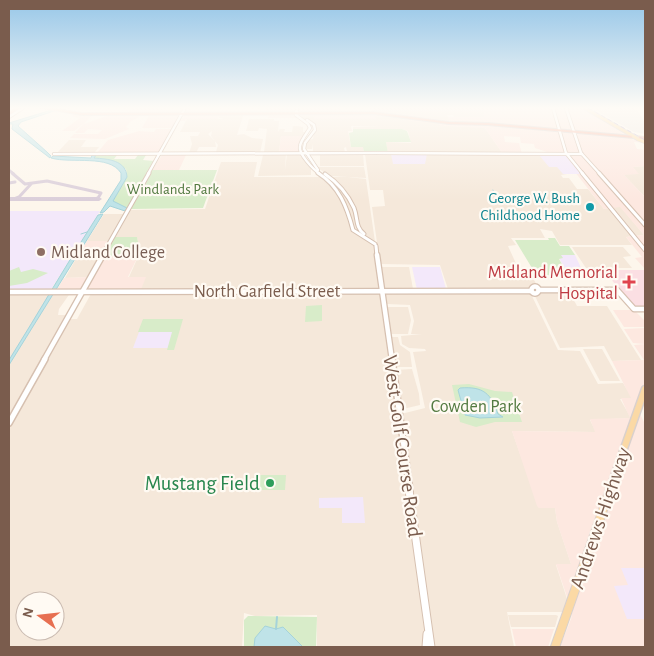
<svg xmlns="http://www.w3.org/2000/svg" width="654" height="656" font-family="'Alegreya Sans',sans-serif">
  <rect width="100%" height="100%" fill="#fdf6ec"/>
  <g fill="#f5e8da" fill-rule="evenodd">
    <polygon points="374,108 483,108 485,115 485,117 454,117 453,115 447,115 450,121 374,111"/>
    <polygon points="219,116 243,116 237,135 244,134 252,138 263,139 260,153 216,152 218,145 211,136 212,131 208,134 215,141 216,147 199,147 196,153 189,153 192,144 190,136 198,136 200,132 180,132 187,119 224,119 219,118"/>
    <polygon points="298,116 314,116 314,119 375,119 375,116 385,116 438,123 446,126 473,126 485,128 503,154 567,154 562,168 567,174 561,175 563,178 569,178 577,189 588,189 604,209 620,206 644,235 626,237 632,245 560,245 552,231 540,229 545,238 511,238 516,245 508,246 519,270 530,271 537,286 529,286 530,290 448,289 440,265 380,264 372,207 385,206 383,190 370,190 365,154 388,154 386,142 411,143 408,131 402,129 353,129 353,127 382,126 351,126 352,131 348,131 351,147 363,147 364,152 349,152 347,151 346,147 344,148 345,152 313,152 313,144 312,149 304,149 308,140 313,139 315,127"/>
    <polygon points="249,119 274,119 274,121 279,121 278,132 280,129 285,129 284,132 292,132 293,126 297,126 303,127 303,132 309,132 306,136 281,136 279,152 264,152 267,129 259,128 258,131 246,131"/>
    <polygon points="69,140 86,140 81,147 99,147 94,153 57,153"/>
    <polygon points="286,153 285,170 287,154 301,154 311,169 311,175 258,176 263,155"/>
    <polygon points="320,154 363,154 364,166 320,166"/>
    <path d="M221 162H257L254 177H348L366 179 384 305 427 647H317V615L255 616 244 613 242 647H9V293L71 292 59 309 58 315H69L67 319H77L92 292 146 277H129L138 257 120 256 122 253 131 251 138 242 137 237H111L108 241H87L104 214H127L130 210 205 209ZM25 601H55V631H25Z"/>
    <polygon points="645,166 645,197 623,174 638,174 632,167"/>
    <polygon points="316,167 364,167 366,178 330,176"/>
    <polygon points="572,247 623,247 631,256 623,257 632,268 586,268"/>
    <polygon points="77,257 100,257 88,277 65,278"/>
    <polygon points="381,267 409,267 413,289 384,290"/>
    <polygon points="540,291 569,291 577,306 607,306 641,360 612,361 604,346 560,348 534,294 541,294"/>
    <polygon points="385,292 530,292 558,350 580,351 598,384 623,383 632,398 620,399 631,418 590,420 596,432 512,431 539,508 555,508 557,522 571,564 556,565 569,605 567,612 507,612 514,647 433,647 401,414 425,408 413,352 426,351 425,349 409,348 402,344 401,336 422,334 411,334 414,321 410,305 387,304"/>
    <polygon points="387,307 408,307 411,320 408,334 390,334"/>
    <polygon points="390,337 398,337 400,345 410,352 412,367 395,367"/>
    <polygon points="583,349 602,349 620,381 600,381"/>
    <polygon points="412,369 419,394 420,405 403,409 400,408 395,370"/>
    <polygon points="508,615 556,615 558,616 555,627 511,627"/>
  </g>
  <g fill="#fde8e0">
    <polygon points="138,108 184,110 184,113 187,108 192,108 191,110 196,110 195,113 198,111 232,111 232,113 244,114 243,116 219,116 218,119 186,119 185,121 179,121 184,117 180,116 180,114 173,128 142,128 150,114 128,113 132,109"/>
    <polygon points="267,108 340,109 341,113 353,113 353,111 357,111 357,113 381,111 449,121 448,117 484,117 483,108 583,108 645,143 634,142 637,149 631,148 645,150 645,166 633,167 639,174 624,175 645,197 645,269 635,258 642,257 626,237 644,235 620,207 604,209 571,167 550,153 535,148 534,144 521,143 520,137 504,136 505,142 519,143 522,154 503,154 485,128 446,126 439,125 438,123 419,122 385,116 375,116 376,119 314,119 314,116 299,116 301,118 268,118 270,113 266,113"/>
    <polygon points="73,114 93,114 84,124 112,114 140,115 138,118 131,121 126,127 129,129 105,139 70,138 74,134 98,134 102,130 88,129 84,133 75,133 83,124 74,131 62,131 80,118 74,117 72,115"/>
    <polygon points="156,129 172,129 158,153 97,153 108,140 139,131 154,132"/>
    <polygon points="281,136 306,136 299,146 299,152 279,152"/>
    <polygon points="162,155 186,155 179,170 152,170"/>
    <polygon points="87,241 108,241 100,257 77,257"/>
    <polygon points="138,256 128,277 146,277 140,292 90,290 87,287 103,257"/>
    <polygon points="88,277 80,291 56,291 64,278"/>
    <polygon points="613,310 634,310 645,321 645,327 624,327"/>
    <polygon points="645,328 645,384 637,408 645,424 645,647 560,647 571,619 578,582 569,603 556,564 571,564 557,522 555,508 539,508 537,506 512,431 595,432 590,419 630,418 621,398 631,398 612,361 644,360 634,345 645,344 633,343 624,329"/>
    <polygon points="512,629 554,629 548,647 516,647"/>
  </g>
  <polygon fill="#efe9e4" points="592,108 605,110 605,108 609,108 610,110 619,111 618,108 636,108 645,123 645,134 634,132"/>
  <g fill="#f3e8fa">
    <polygon points="391,154 427,154 425,164 393,164"/>
    <polygon points="539,155 566,155 582,174 563,174 557,167 549,167"/>
    <polygon points="9,211 100,211 50,291 9,291"/>
    <polygon points="561,255 575,255 584,274 580,276 569,276 559,258 561,258"/>
    <polygon points="412,267 440,267 446,289 417,290"/>
    <polygon points="156,331 173,332 168,348 133,348 139,332"/>
    <polygon points="363,497 365,523 342,523 342,508 319,508 319,498"/>
    <polygon points="621,568 645,568 645,619 627,619 614,586 628,585"/>
  </g>
  <polygon fill="#fbdfe3" points="605,270 645,270 645,308 634,308 621,293"/>
  <g fill="#d8ecc9">
    <polygon points="353,129 402,129 407,131 411,142 386,142 388,153 364,152 363,147 351,147 349,133 353,132"/>
    <polygon points="96,155 117,155 114,159 135,159 138,155 146,155 143,160 154,161 127,208 113,201 127,177 126,169 93,158"/>
    <polygon points="152,170 217,170 203,208 131,209"/>
    <polygon points="115,237 137,237 138,242 130,251 123,253 121,256 104,257"/>
    <polygon points="548,238 555,238 560,246 569,246 575,255 561,255 563,258 559,259 569,276 542,275 535,273 515,240 549,240"/>
    <polygon points="19,267 21,272 33,269 48,273 27,283 9,286 9,271"/>
    <polygon points="306,306 322,305 322,321 305,322"/>
    <polygon points="143,319 183,319 174,350 167,350 172,332 138,332"/>
    <polygon points="469,384 495,391 512,392 522,422 495,422 476,427 460,422 452,385"/>
    <polygon points="254,475 286,475 285,490 253,490"/>
    <polygon points="248,616 317,617 316,647 244,647 244,620"/>
  </g>
  <g fill="#bfe3e8" stroke="#a5d3da">
    <polygon points="58,108 63,108 21,122 18,126 47,152 51,156 50,158 12,129 13,124 9,124 9,123"/>
    <path d="M92 155H96L94 158C108 159 126 160 127 177L113 201 127 208 125 211 110 206 104 212 100 213 121 180V173C109 154 72 164 51 158L53 156 91 158Z"/>
    <path d="M103 214 9 365V360C39 312 67 263 98 215Z"/>
    <path d="M460 388C484 386 491 394 498 414L503 417 480 418 465 415 458 390Z"/>
    <polygon points="265,626 276,629 283,627 303,647 254,647 255,638"/>
  </g>
  <g fill="none" stroke-linecap="round" stroke-linejoin="round">
    <g stroke="#a5d3da" stroke-width="1">
      <polyline points="493,190 494,192"/>
      <polyline points="81,234 87,232"/>
    </g>
    <polyline stroke="#a5d3da" stroke-width="2" points="276,629 277,617"/>
    <polyline stroke="#dbcfda" stroke-width="2.5" points="9,170 14,174"/>
    <g stroke="#dbcfda" stroke-width="3">
      <polyline points="12,173 25,184 47,181 101,193 98,198 94,199"/>
      <polyline points="9,183 15,182"/>
      <polyline points="14,199 19,197 31,184"/>
    </g>
    <polygon fill="#dbcfda" fill-rule="evenodd" points="9,197 99,197 102,199 99,201 9,201"/>
    <defs>
      <g id="secondary-far4">
        <path d="M297 108 296 115 308 124 310 128C307 133 301 140 300 146 298 154 314 170 320 174"/>
        <polyline points="553,108 566,153 583,174"/>
        <polyline points="566,108 581,153 600,174"/>
        <polyline points="9,110 12,108"/>
        <polyline points="9,117 23,108"/>
        <polyline points="307,120 314,125 315,130 305,143 304,149 318,170"/>
        <polyline points="377,153 582,154"/>
        <polyline points="54,154 376,153"/>
        <polyline points="148,174 185,108"/>
      </g>
      <g id="secondary-far3">
        <path d="M318 173C339 186 347 207 353 230L375 244"/>
        <polyline points="582,173 645,250"/>
        <polyline points="599,173 645,225"/>
        <path d="M325 174C337 182 348 195 354 208 358 218 355 227 364 234"/>
        <polyline points="376,246 377,256"/>
        <polyline points="102,256 149,173"/>
      </g>
      <g id="secondary-far2">
        <polyline points="377,255 392,360"/>
        <circle cx="535" cy="290" r="3.5"/>
        <polyline points="540,290 617,290 634,309 645,309"/>
        <polyline points="9,292 531,291"/>
        <polyline points="44,360 103,255"/>
      </g>
      <g id="secondary-far1">
        <polyline points="392,359 410,491"/>
        <polyline points="9,423 45,359"/>
      </g>
      <g id="secondary">
        <polyline points="409,490 431,647"/>
        <polyline points="426,647 427,634"/>
      </g>
      <g id="primary-far2">
        <polyline points="585,108 633,136"/>
        <polyline points="638,139 645,142"/>
      </g>
      <polyline id="primary-far1" points="609,491 645,389"/>
      <polyline id="primary" points="555,647 610,490"/>
      <g id="highway">
        <polygon points="15,108 20,108 9,115 9,112"/>
        <polygon points="41,108 52,108 82,113 374,112 449,122 488,123 645,137 645,139 488,125 449,124 374,114 82,115"/>
      </g>
    </defs>
    <use href="#secondary-far4" stroke="#d6c0b0" stroke-width="4"/>
    <use href="#secondary-far3" stroke="#d6c0b0" stroke-width="5"/>
    <use href="#secondary-far2" stroke="#d6c0b0" stroke-width="7"/>
    <use href="#secondary-far1" stroke="#d6c0b0" stroke-width="8"/>
    <use href="#secondary" stroke="#d6c0b0" stroke-width="9"/>
    <use href="#primary-far2" stroke="#dad1cd" stroke-width="4.5"/>
    <use href="#primary-far1" stroke="#dad1cd" stroke-width="9"/>
    <use href="#primary" stroke="#dad1cd" stroke-width="10"/>
    <use href="#highway" stroke="#dad1cd" stroke-width="2"/>
    <use href="#secondary-far4" stroke="#fff" stroke-width="2.5"/>
    <use href="#secondary-far3" stroke="#fff" stroke-width="3"/>
    <use href="#secondary-far2" stroke="#fff" stroke-width="4.5"/>
    <use href="#secondary-far1" stroke="#fff" stroke-width="5"/>
    <use href="#secondary" stroke="#fff" stroke-width="7"/>
    <use href="#primary-far2" stroke="#fbd9a5" stroke-width="3"/>
    <use href="#primary-far1" stroke="#fbd9a5" stroke-width="6"/>
    <use href="#primary" stroke="#fbd9a5" stroke-width="8"/>
    <use href="#highway" fill="#f7b7a3" fill-rule="evenodd"/>
    <polyline stroke="#b9a8c9" stroke-width="1" stroke-dasharray="4.5 3" stroke-linecap="butt" points="588,108 645,140"/>
    <defs>
      <polyline id="primary-bridge" points="633,136 638,139"/>
    </defs>
    <use href="#primary-bridge" stroke="#dad1cd" stroke-width="4.5" stroke-linecap="butt"/>
    <use href="#primary-bridge" stroke="#fbd9a5" stroke-width="3"/>
  </g>
  <linearGradient id="sky" x2="0" y2="1"><stop stop-color="#97c7e8"/><stop offset="0.54" stop-color="#fefbf6"/><stop offset="1" stop-color="#fefbf6" stop-opacity="0"/></linearGradient>
  <rect width="654" height="200" fill="url(#sky)"/>
  <circle fill="#0f9aa8" stroke="#fffaf3" stroke-width="2" cx="590" cy="207" r="5"/>
  <circle fill="#8d6e63" stroke="#fffaf3" stroke-width="2" cx="41" cy="252" r="5"/>
  <path fill="#e0444e" stroke="#fffaf3" stroke-width="2" d="M626.5 274.5h5v5h5v5h-5v5h-5v-5h-5v-5h5z"/>
  <circle fill="#2e9e5b" stroke="#fffaf3" stroke-width="2" cx="270" cy="483" r="5"/>
  <g text-anchor="middle" stroke-width="4.5" stroke-linejoin="round" paint-order="stroke">
    <g font-size="15" fill="#537a41" stroke="#fffaf3">
      <text x="173" y="194">Windlands Park</text>
    </g>
    <g font-size="15" fill="#0d838f" stroke="#fffaf3" text-anchor="end">
      <text x="580" y="203">George W. Bush<tspan x="580" dy="17">Childhood Home</tspan></text>
    </g>
    <g font-size="18" fill="#785e54" stroke="#fffaf3" text-anchor="start">
      <text x="51" y="258">Midland College</text>
    </g>
    <g font-size="18" fill="#be3a42" stroke="#fffaf3" text-anchor="end">
      <text x="618" y="278">Midland Memorial<tspan x="618" dy="21">Hospital</tspan></text>
    </g>
    <g font-size="18" fill="#7a5c4d" stroke="#fffaf3">
      <text x="267" y="297">North Garfield Street</text>
    </g>
    <g font-size="18" fill="#537a41" stroke="#fffaf3">
      <text x="476" y="412">Cowden Park</text>
    </g>
    <g font-size="21" fill="#7a5c4d" stroke="#fffaf3">
      <text transform="translate(403 446) rotate(82)" y="7">West Golf Course Road</text>
      <text transform="translate(600 518) rotate(-71)" y="7">Andrews Highway</text>
    </g>
    <g font-size="21" fill="#27864d" stroke="#fffaf3" text-anchor="end">
      <text x="260" y="490">Mustang Field</text>
    </g>
  </g>
  <rect width="654" height="656" fill="none" stroke="#7a5c4d" stroke-width="20"/>
  <g transform="translate(40 616) rotate(285)"><circle r="24" fill="#fffaf3" stroke="#cabbb1"/>
  <path d="M0-4L9 19L0 12L-9 19Z" fill="#e76f51"/>
  <text y="-8" font-size="14" font-weight="bold" text-anchor="middle" fill="#7a5c4d">N</text>
  </g>
</svg>
